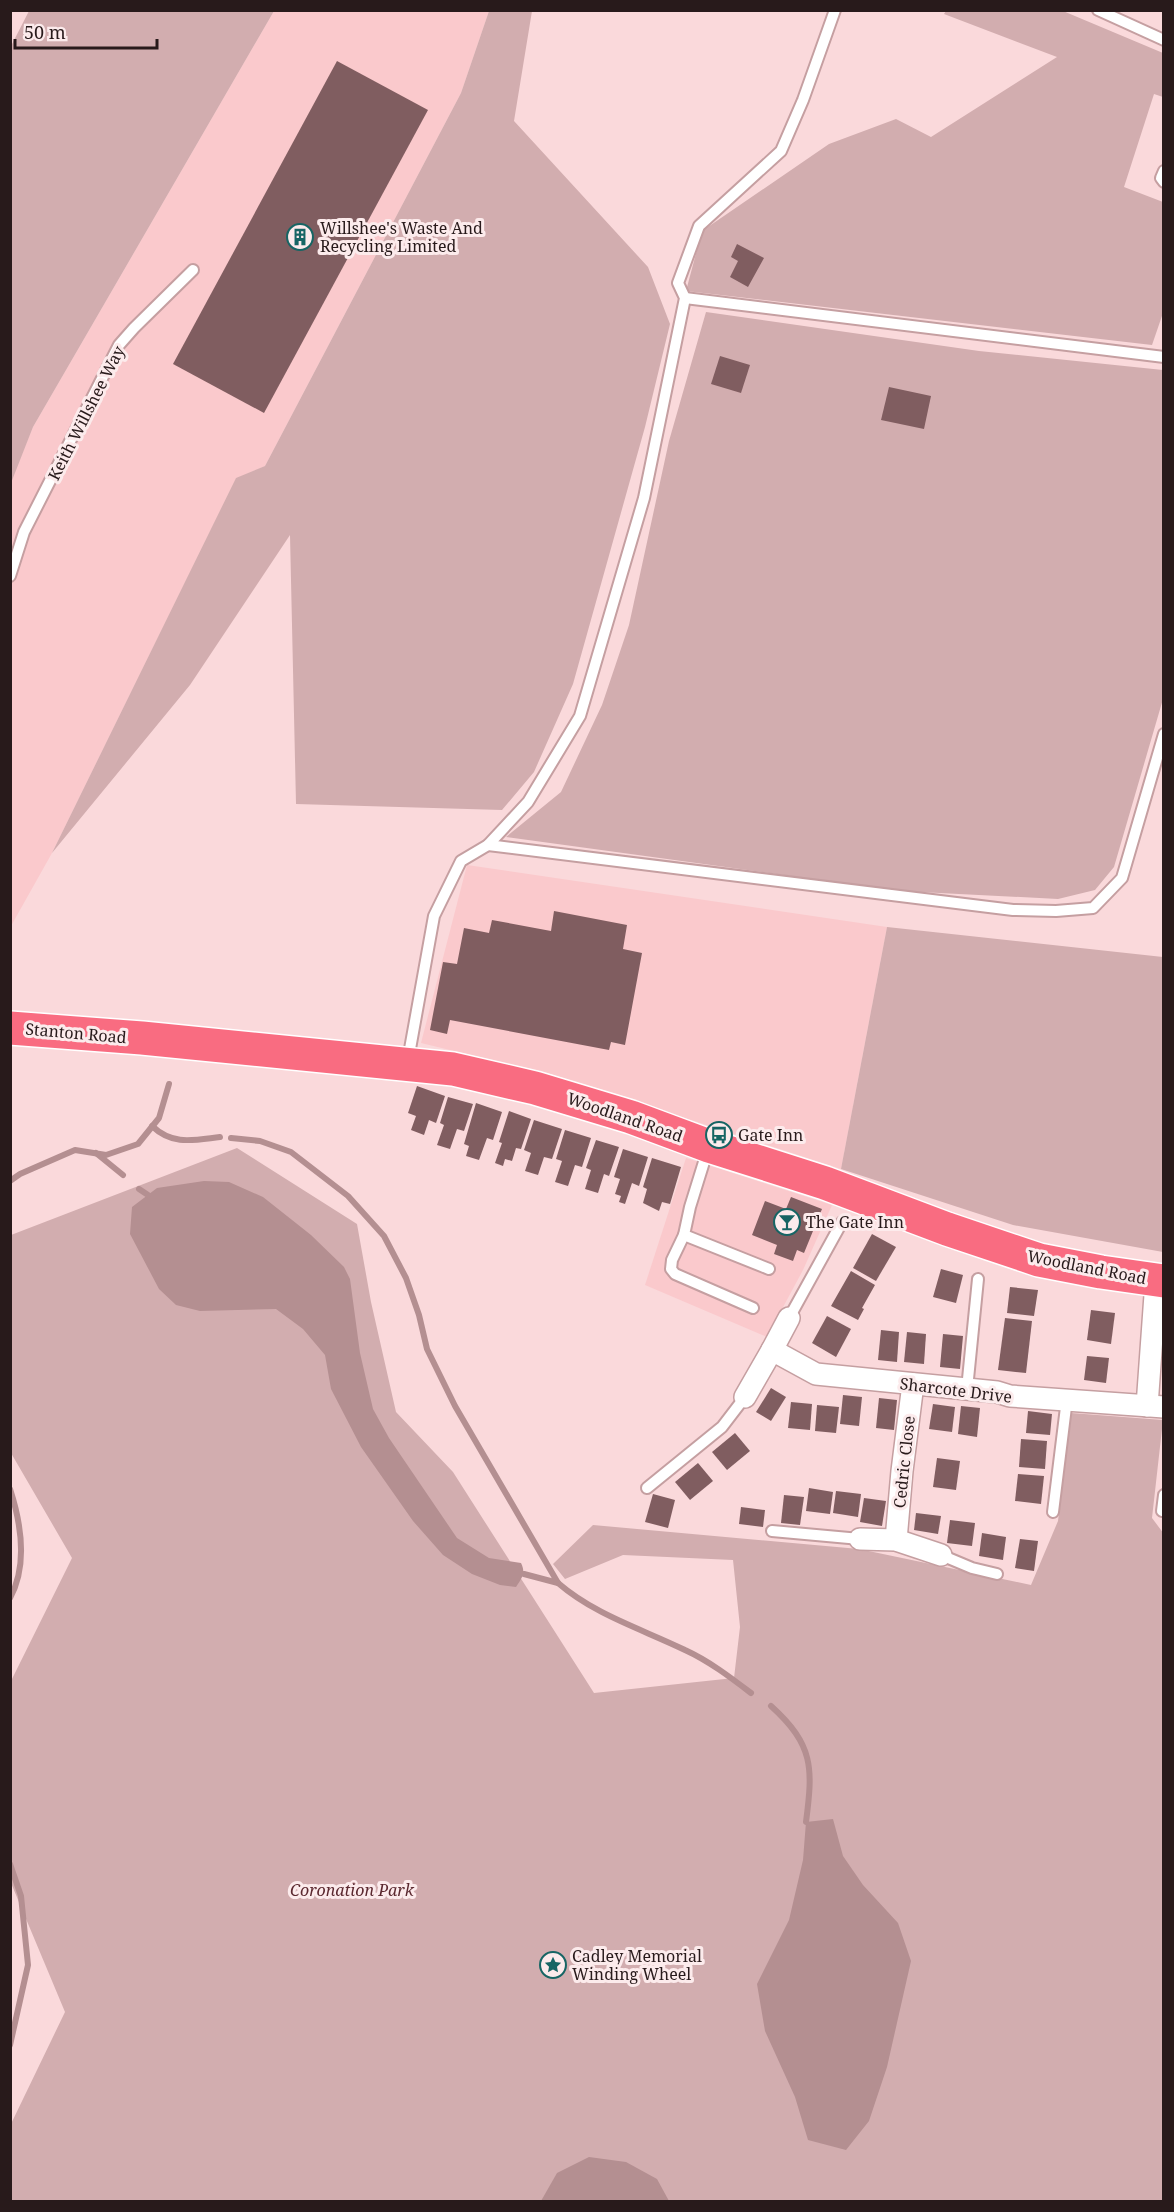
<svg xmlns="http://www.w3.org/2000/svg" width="1174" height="2212" font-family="'Noto Serif',serif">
  <rect width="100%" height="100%" fill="#fad9db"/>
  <g fill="#fac9cc">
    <polygon points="274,11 489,11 461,93 265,466 236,479 52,853 11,926 10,483 33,427"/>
    <polygon points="467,865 887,927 841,1169 550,1074 421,1043"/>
    <polygon points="686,1158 832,1205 803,1270 767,1337 645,1285"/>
  </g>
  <g fill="#d2adaf">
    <polygon points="29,11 274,11 33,427 11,483 10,48"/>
    <polygon points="489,11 532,11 514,121 648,267 670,324 645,427 573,684 534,772 502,810 296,804 290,535 190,685 52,853 236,478 265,466 461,93"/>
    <polygon points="946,11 1063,11 1163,53 1163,97 1154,94 1124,187 1163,202 1163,313 1152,345 686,291 702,231 829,144 896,119 931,137 1057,57 944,14"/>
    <polygon points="706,312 979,351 1163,370 1163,699 1114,867 1095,890 1058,899 900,891 506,837 561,792 602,705 629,625 669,441"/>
    <polygon points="887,927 1163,957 1163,1252 1013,1225 841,1169"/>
    <polygon points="237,1148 357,1224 371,1302 396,1412 453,1472 594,1693 734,1678 740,1627 733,1560 623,1555 565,1579 553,1564 593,1525 859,1549 1031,1585 1058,1521 1071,1413 1163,1420 1152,1518 1164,1534 1163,2201 11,2201 10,2126 65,2012 11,1883 11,1681 72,1558 11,1453 11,1235"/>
  </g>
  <g fill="#b48f91">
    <path d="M204 1181 229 1182 263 1197 311 1235 344 1267 350 1279 360 1353 373 1409 389 1438 457 1538 489 1558 521 1563C526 1573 522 1578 516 1587L500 1585 472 1574 443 1555 413 1521 361 1447 331 1389 325 1355 303 1329 276 1309 200 1311 176 1305 159 1289 130 1234 132 1207 157 1188Z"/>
    <polygon points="833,1819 843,1856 863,1885 898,1923 911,1961 887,2067 869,2121 846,2150 808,2140 795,2097 765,2031 757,1984 789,1920 803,1860 806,1822"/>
    <polygon points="589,2157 626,2162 657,2179 669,2201 541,2201 557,2173"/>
  </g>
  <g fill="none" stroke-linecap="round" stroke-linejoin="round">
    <g stroke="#b48f91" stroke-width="6">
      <path d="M152 1126C173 1146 194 1140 220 1137"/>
      <path d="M231 1138 260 1141 291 1152 348 1196 384 1236 406 1278 419 1315 427 1349 455 1406 558 1583C595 1615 642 1629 685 1650 709 1661 730 1677 751 1693"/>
      <polyline points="96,1153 123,1175"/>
      <polyline points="10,1181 20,1174 75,1150 106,1155 138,1144 159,1118 169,1084"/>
      <polyline points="139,1189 148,1195"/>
      <path d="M10 1489C21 1523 28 1565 10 1598"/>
      <polyline points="524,1574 558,1583"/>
      <path d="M771 1706C814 1745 813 1768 806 1822"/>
      <polyline points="10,1864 21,1896 28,1965 10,2045"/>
    </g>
  </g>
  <g fill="#805d60">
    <polygon points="337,61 428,110 264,413 173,364"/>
    <polygon points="737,244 764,258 748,287 730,277 738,261 731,257"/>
    <polygon points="720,356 750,365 741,393 711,384"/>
    <polygon points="889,387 931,396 924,429 881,420"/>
    <polygon points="554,911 627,925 623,949 642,953 625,1045 611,1042 609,1050 450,1020 447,1034 430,1030 443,962 457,964 464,928 489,933 492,920 551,931"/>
    <polygon points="417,1086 445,1096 436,1123 429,1120 424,1135 411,1130 416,1116 408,1113"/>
    <polygon points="448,1097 473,1104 464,1131 457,1129 450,1149 437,1145 444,1125 440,1123"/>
    <polygon points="476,1103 502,1112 493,1140 487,1138 479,1160 466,1156 469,1146 464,1144"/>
    <polygon points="509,1111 531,1119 521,1149 516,1148 512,1161 505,1159 503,1166 495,1163 502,1143 499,1142"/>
    <polygon points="534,1120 562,1129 552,1159 544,1157 538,1175 525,1171 531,1153 524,1150"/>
    <polygon points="565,1130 591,1138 582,1167 575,1165 568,1186 555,1182 562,1161 556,1159"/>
    <polygon points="596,1140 619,1147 609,1176 604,1174 598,1193 585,1189 591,1170 586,1168"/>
    <polygon points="623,1149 648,1157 639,1186 632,1183 625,1204 619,1202 621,1196 615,1194 620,1179 614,1177"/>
    <polygon points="652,1158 681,1167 670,1204 662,1202 659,1211 643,1203 647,1189 643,1187"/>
    <polygon points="791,1197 822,1209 804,1253 797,1250 793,1261 774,1254 777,1245 752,1235 765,1201 786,1209"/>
    <polygon points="872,1234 896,1247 876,1281 853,1268"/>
    <polygon points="941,1269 963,1275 956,1303 933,1297"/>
    <polygon points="851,1271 875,1285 862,1308 864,1309 858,1320 831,1306"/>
    <polygon points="1010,1287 1038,1290 1034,1316 1007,1313"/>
    <polygon points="1091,1310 1115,1313 1111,1344 1087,1340"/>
    <polygon points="827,1316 851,1329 836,1357 812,1343"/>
    <polygon points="1005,1318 1032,1321 1026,1373 998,1370"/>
    <polygon points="881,1330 899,1332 897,1362 878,1360"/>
    <polygon points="907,1332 926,1334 924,1364 904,1362"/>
    <polygon points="943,1334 963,1336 960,1369 940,1367"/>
    <polygon points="1087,1356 1109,1358 1106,1383 1084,1380"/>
    <polygon points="771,1388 786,1397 771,1421 756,1412"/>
    <polygon points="843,1395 862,1397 859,1426 840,1424"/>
    <polygon points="879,1398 897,1400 894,1430 876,1428"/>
    <polygon points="791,1402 812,1404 810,1430 788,1428"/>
    <polygon points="933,1404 955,1407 952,1432 929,1429"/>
    <polygon points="817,1405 839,1407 836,1433 815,1431"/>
    <polygon points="961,1406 980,1408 977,1437 958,1434"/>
    <polygon points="1028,1411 1052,1414 1050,1435 1026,1433"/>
    <polygon points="735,1433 750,1451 727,1470 712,1452"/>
    <polygon points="1021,1439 1047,1441 1045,1469 1019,1467"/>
    <polygon points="937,1458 960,1461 956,1490 933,1487"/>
    <polygon points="698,1463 713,1481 690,1500 675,1482"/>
    <polygon points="1018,1474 1044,1476 1041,1504 1015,1501"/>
    <polygon points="809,1488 833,1492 830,1514 806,1511"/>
    <polygon points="836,1491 861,1494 858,1517 833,1513"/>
    <polygon points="653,1494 675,1500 668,1528 645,1522"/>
    <polygon points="784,1495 804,1497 800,1525 781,1523"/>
    <polygon points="864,1498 886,1501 882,1526 860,1522"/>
    <polygon points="741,1507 765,1510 763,1527 739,1524"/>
    <polygon points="916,1513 941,1516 938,1534 914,1530"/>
    <polygon points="950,1520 975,1523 972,1546 947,1543"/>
    <polygon points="982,1533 1006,1537 1003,1560 979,1556"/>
    <polygon points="1020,1539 1038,1541 1034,1571 1015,1568"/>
  </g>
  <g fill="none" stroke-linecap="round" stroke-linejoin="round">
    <defs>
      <g id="lane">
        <polyline points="1098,10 1164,40"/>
        <polyline points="1164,171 1161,178 1164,182"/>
        <polyline points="685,298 1164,357"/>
        <polyline points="10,576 24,532 119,345 134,328 193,270"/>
        <polyline points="488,845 1013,910 1056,911 1093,908 1122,878 1164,734"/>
        <polyline points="408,1060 434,916 461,861 488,845 528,802 580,716 644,498 685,298 678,283 699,226 781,151 803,100 835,10"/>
        <polyline points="708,1149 690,1207 684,1235 769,1269"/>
        <polyline points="684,1235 672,1260 671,1269 675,1274 753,1308"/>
        <polyline points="789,1318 842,1222"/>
        <polyline points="967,1389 978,1279"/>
        <polyline points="647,1488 722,1427 745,1397"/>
        <polyline points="1162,1511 1164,1495"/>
        <polyline points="1053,1512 1067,1399"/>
        <polyline points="772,1531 860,1539"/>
        <polyline points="941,1555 972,1568 997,1574"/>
      </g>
      <g id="street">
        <polyline points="789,1318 772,1350 816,1374 997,1392 1010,1396 1164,1407"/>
        <polyline points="745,1397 772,1350"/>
        <polyline points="1147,1406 1156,1281"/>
        <polyline points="860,1539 896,1540 941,1555"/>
        <polyline points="896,1540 902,1471 913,1384"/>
      </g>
      <polyline id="highway" points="10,1028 142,1038 453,1069 535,1088 631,1117 709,1146 825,1183 947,1229 1039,1260 1101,1272 1164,1281"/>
    </defs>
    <use href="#lane" stroke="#c59fa1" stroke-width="14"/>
    <use href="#street" stroke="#c59fa1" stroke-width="24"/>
    <use href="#highway" stroke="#fff" stroke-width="36"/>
    <use href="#lane" stroke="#fff" stroke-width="10"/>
    <use href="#street" stroke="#fff" stroke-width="21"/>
    <use href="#highway" stroke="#f96c81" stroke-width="33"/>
  </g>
  <defs>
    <symbol id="building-ring" viewBox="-11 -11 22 22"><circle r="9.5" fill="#fcebec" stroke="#166564" stroke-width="1.5"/><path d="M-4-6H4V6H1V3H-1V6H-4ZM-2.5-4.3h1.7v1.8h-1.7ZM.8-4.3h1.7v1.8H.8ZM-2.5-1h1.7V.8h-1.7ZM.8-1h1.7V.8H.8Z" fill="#166564"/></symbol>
    <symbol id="bus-ring" viewBox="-11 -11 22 22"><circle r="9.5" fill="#fcebec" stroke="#166564" stroke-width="1.5"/><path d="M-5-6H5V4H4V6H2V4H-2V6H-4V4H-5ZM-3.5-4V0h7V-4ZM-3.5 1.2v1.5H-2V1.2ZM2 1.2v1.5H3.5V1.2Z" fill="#166564"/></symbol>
    <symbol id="bar-ring" viewBox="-11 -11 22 22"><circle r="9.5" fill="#fcebec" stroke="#166564" stroke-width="1.5"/><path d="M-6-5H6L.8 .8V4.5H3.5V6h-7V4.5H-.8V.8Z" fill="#166564"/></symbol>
    <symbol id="sight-ring" viewBox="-11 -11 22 22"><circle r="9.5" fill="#fcebec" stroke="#166564" stroke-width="1.5"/><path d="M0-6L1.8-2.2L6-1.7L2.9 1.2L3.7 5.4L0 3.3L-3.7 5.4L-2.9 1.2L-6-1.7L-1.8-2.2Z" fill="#166564"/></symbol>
  </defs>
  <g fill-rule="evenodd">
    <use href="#building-ring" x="285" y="222" width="30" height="30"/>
    <use href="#bus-ring" x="704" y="1120" width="30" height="30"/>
    <use href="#bar-ring" x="772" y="1207" width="30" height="30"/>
    <use href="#sight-ring" x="538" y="1950" width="30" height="30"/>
  </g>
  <g text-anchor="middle" stroke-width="6" stroke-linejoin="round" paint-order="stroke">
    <g font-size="16" fill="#281a1b" stroke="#fcebec" text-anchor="start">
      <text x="320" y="234">Willshee's Waste And<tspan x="320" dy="18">Recycling Limited</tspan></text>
      <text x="738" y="1141">Gate Inn</text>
      <text x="806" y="1228">The Gate Inn</text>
      <text x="572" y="1962">Cadley Memorial<tspan x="572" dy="18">Winding Wheel</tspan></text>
    </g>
    <g font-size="16" fill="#281a1b" stroke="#fcebec">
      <text transform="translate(86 413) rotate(-63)" y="6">Keith Willshee Way</text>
      <text transform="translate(76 1033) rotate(5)" y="6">Stanton Road</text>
      <text transform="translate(625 1117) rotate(19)" y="6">Woodland Road</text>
      <text transform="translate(1087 1267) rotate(11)" y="6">Woodland Road</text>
      <text transform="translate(956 1390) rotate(7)" y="6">Sharcote Drive</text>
      <text transform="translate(904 1462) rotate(-84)" y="6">Cedric Close</text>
    </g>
    <g font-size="16" font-style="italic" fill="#5b282f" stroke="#fcebec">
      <text x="352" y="1896">Coronation Park</text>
    </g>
  </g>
  <rect width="1174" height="2212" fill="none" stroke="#281a1b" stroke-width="24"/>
  <path d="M15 39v9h142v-9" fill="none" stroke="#281a1b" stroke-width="3"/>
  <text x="24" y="39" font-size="18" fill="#281a1b" stroke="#fcebec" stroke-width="4.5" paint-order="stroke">50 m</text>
</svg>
